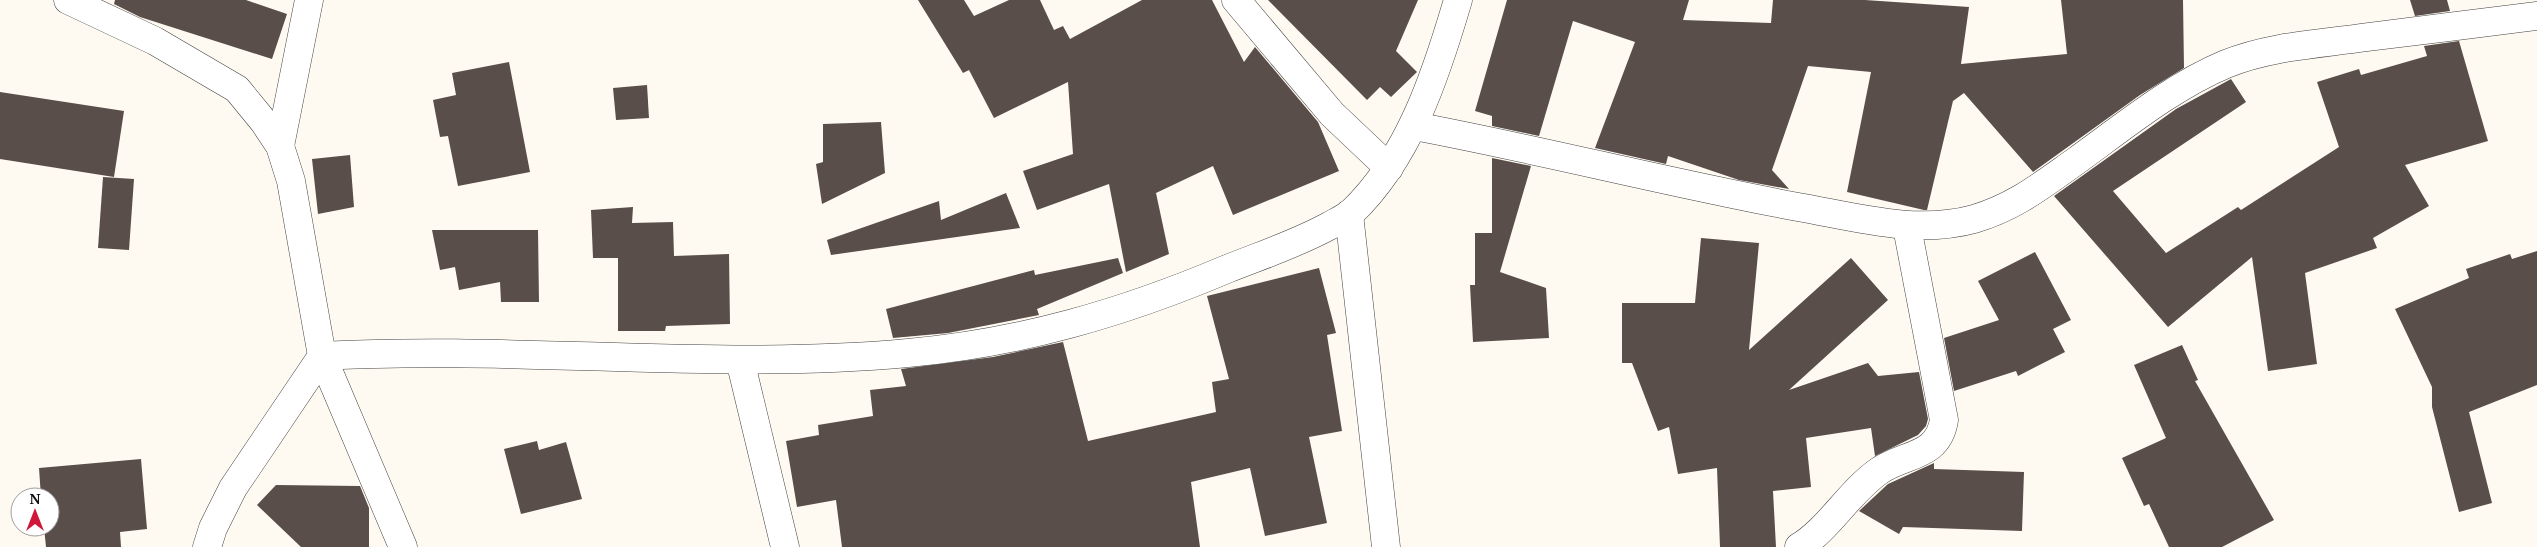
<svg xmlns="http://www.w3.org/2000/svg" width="2537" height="547" font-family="'Noto Serif',serif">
  <rect width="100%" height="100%" fill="#fffaf1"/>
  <g fill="#594e4a">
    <polygon points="115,0 246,0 287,14 272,59 140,17 114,4"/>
    <polygon points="918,0 964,0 974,16 1009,0 1040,0 1054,30 1063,26 1070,39 1142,0 1212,0 1244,62 1255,47 1318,122 1339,171 1233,215 1213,166 1156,193 1169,254 1126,272 1109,184 1037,210 1023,171 1073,154 1068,82 994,118 969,70 963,73"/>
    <polygon points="1268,0 1418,0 1396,51 1417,72 1391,97 1380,87 1367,100"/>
    <polygon points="1507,0 1689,0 1683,20 1771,23 1773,0 1865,0 1969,7 1961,64 2067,54 2061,0 2183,0 2184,68 2140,95 2033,172 1964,93 1953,101 1927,210 1924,210 1847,192 1871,72 1808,66 1772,170 1789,189 1739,180 1668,156 1666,164 1595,148 1635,42 1573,21 1539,136 1492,126 1492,116 1475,111"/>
    <polygon points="2410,0 2447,0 2450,11 2415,16"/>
    <polygon points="2459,41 2488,141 2405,165 2429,206 2373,238 2377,248 2305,273 2317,364 2268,371 2252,257 2168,327 2054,196 2176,109 2231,79 2246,102 2113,191 2166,253 2238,207 2241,210 2339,147 2317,82 2359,69 2361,75 2427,56 2424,46"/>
    <polygon points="509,62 530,172 458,186 448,136 440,137 433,100 456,95 452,73"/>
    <polygon points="647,85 649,118 616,120 613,88"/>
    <polygon points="0,92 124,111 114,177 0,159"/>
    <polygon points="881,122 885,173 822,204 816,164 823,162 823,124"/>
    <polygon points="350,155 354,207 318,214 312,159"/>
    <polygon points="1492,158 1531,166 1500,272 1546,288 1549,338 1473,342 1470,285 1475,285 1475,233 1492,233"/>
    <polygon points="103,177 134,179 129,250 98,248"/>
    <polygon points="1006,193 1020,228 831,255 827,240 939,201 941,220"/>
    <polygon points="633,207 632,223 673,222 674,256 729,254 730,324 666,326 665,331 618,331 618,258 593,258 591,210"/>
    <polygon points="432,230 538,230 539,302 501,302 500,282 459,290 455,267 440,270"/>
    <polygon points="1701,238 1759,243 1749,350 1851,258 1888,300 1789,390 1868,363 1878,376 1919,372 1928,419 1926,426 1918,435 1875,456 1871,428 1806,438 1811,487 1773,491 1776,547 1720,547 1717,468 1678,474 1669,427 1658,431 1632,363 1622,363 1622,303 1695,303"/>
    <polygon points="2537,251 2537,385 2469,412 2492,503 2459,512 2432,407 2432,387 2395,309 2469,278 2466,269 2510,254 2512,259"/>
    <polygon points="2035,252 2071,320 2053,329 2065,352 2018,376 2016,371 1954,391 1944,338 1999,320 1978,281"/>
    <polygon points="1118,258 1123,273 1037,309 1039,315 948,333 893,338 886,309 1034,270 1035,275"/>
    <polygon points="1319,268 1336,333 1327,335 1342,431 1309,437 1327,523 1265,536 1250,468 1191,482 1200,547 842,547 836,500 797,507 786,441 819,435 818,425 873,416 870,390 906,386 901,369 993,357 1063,342 1088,441 1216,412 1212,382 1229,379 1207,296"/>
    <polygon points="2182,345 2198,380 2195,381 2274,520 2222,547 2169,547 2149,504 2144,506 2122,458 2166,438 2134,365"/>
    <polygon points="537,441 539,450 566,442 582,499 521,514 504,449"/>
    <polygon points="141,459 147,529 120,532 121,547 46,547 44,527 50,527 50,497 41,497 39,468"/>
    <polygon points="1934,463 1934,469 2024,472 2022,531 1903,527 1899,534 1859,511 1888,484"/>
    <polygon points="276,485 360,486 369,508 369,547 301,547 257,505"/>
  </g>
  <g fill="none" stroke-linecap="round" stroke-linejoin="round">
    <defs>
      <g id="minor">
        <polyline points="68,0 155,41 237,89 264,122 280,146 291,181 322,356 403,547"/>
        <polyline points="1236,0 1332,114 1389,168"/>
        <path d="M1414 126C1542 150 1669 183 1798 207 1855 217 1916 235 1974 219 2015 207 2042 185 2076 161 2123 127 2173 86 2226 64 2267 47 2316 44 2360 38 2419 31 2478 23 2537 16"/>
        <polyline points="280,146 309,0"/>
        <polyline points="1349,214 1386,547"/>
        <polyline points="740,360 785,547"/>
        <path d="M207 547 213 528 233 488 322 356C517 345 713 371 908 353 1020 343 1123 313 1227 269 1262 255 1296 244 1329 226 1336 222 1345 218 1351 213 1409 158 1436 75 1458 0"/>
        <path d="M1799 547C1829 529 1848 493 1879 471 1905 453 1938 458 1944 420L1907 227"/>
      </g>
    </defs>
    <use href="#minor" stroke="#424242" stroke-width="29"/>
    <use href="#minor" stroke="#fff" stroke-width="28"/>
  </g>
  <g transform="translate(35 512)"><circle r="24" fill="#ffffff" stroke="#9f9f9f"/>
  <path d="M0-4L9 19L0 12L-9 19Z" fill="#cf1739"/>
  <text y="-8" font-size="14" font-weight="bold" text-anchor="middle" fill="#0f0f0f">N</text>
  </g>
</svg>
